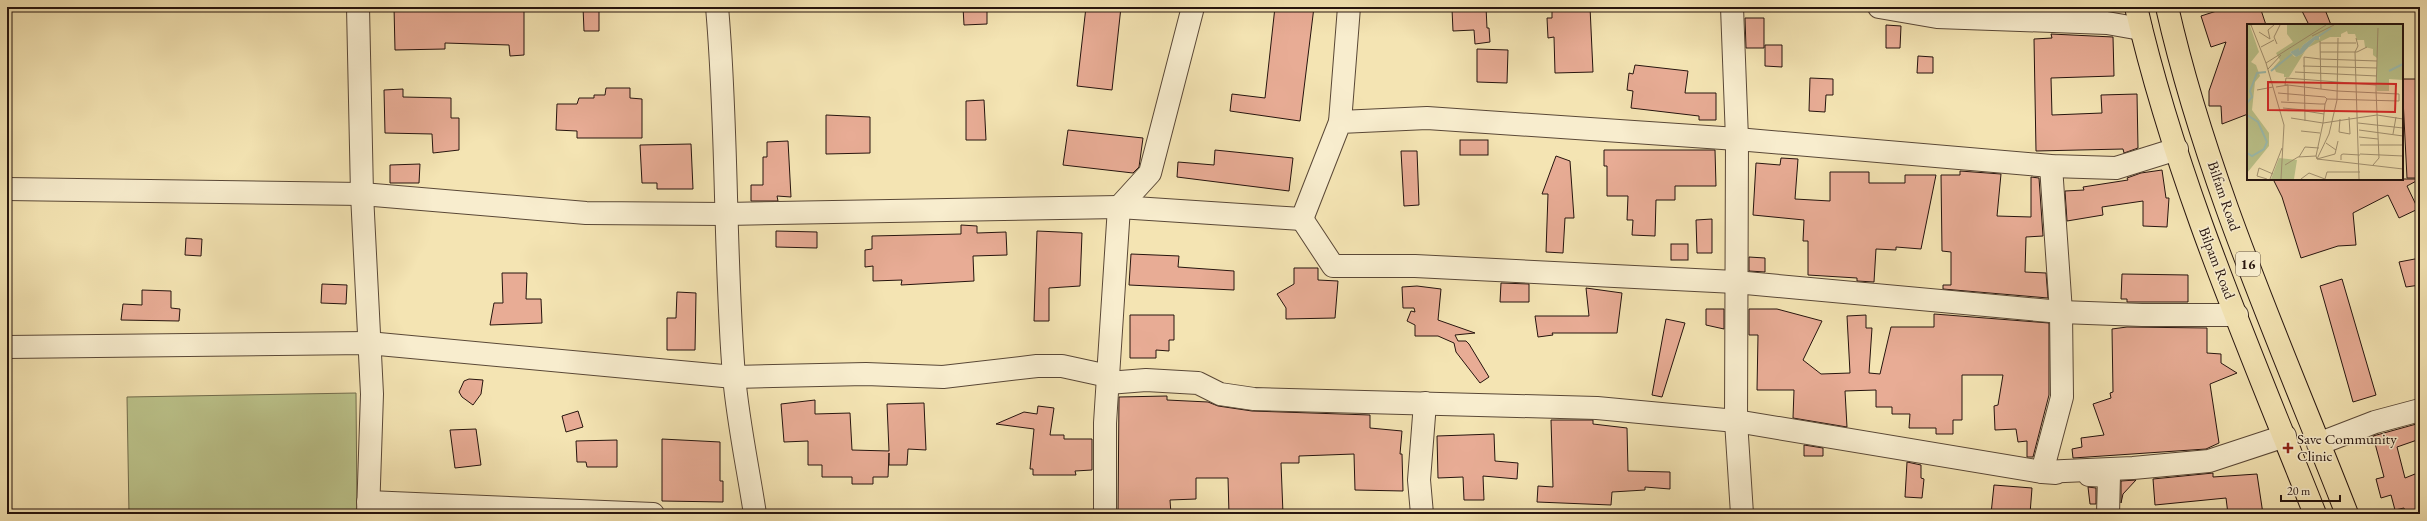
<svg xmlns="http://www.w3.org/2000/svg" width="2427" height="521" font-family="'EB Garamond',serif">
  <rect width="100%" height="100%" fill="#f4e4b3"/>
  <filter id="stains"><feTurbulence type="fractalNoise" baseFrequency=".005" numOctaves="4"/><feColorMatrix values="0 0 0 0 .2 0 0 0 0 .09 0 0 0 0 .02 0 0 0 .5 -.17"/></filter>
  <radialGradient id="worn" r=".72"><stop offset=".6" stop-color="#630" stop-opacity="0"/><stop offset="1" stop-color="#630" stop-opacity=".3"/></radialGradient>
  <polygon fill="#bcc48c" stroke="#716c4d" points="356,393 357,514 129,514 127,397"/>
  <g fill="#e8ac95" stroke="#26140e">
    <polygon points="394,7 524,8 524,55 510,56 509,45 445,43 445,49 395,50"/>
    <polygon points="583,7 599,7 599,31 584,31"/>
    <polygon points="963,7 987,7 987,24 964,25"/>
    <polygon points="1086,7 1121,7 1112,90 1077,86"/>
    <polygon points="1275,7 1314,7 1300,121 1230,111 1232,94 1265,98"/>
    <polygon points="1486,7 1487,28 1489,28 1490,42 1475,44 1474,30 1453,31 1452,9"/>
    <polygon points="1552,7 1590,7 1593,72 1555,73 1554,37 1548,38 1547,18 1552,18"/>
    <polygon points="2046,7 2109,7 2110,11 2046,8"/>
    <polygon points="2229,7 2260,7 2266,25 2248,25 2248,114 2222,124 2221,106 2209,106 2209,91 2226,42 2211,47 2201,16"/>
    <polygon points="2300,7 2324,7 2331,25 2309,25"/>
    <polygon points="1745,18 1764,18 1764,48 1746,48"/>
    <polygon points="1886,25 1901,26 1900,48 1886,48"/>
    <polygon points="2051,34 2113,37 2114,76 2051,78 2052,115 2102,113 2101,95 2137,94 2138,148 2124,153 2123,149 2036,151 2034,39 2052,38"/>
    <polygon points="1765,45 1782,45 1782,67 1765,66"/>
    <polygon points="1477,49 1508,50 1507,83 1477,82"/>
    <polygon points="1918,56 1933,57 1933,73 1917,73"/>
    <polygon points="1635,65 1688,71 1685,93 1716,93 1716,120 1699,120 1699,116 1631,108 1633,91 1627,90 1629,73 1633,74"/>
    <polygon points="1810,78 1833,79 1833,95 1826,95 1825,112 1809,111"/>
    <polygon points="2402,79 2420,79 2420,178 2407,178"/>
    <polygon points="606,88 630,88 630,98 642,99 642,138 577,138 577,131 556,130 557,104 577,104 579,98 594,98 594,95 605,95"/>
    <polygon points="403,89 403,97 451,98 451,118 459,118 459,150 433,153 432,134 385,133 384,90"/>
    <polygon points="984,100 986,140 966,140 966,101"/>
    <polygon points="826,115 870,117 870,153 826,154"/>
    <polygon points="1068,130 1143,138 1139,167 1133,173 1063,165"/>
    <rect x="1460" y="140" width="28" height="15"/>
    <polygon points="788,141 791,197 777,196 778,201 751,201 751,185 763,185 763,157 767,157 767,142"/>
    <polygon points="691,144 693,189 657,189 657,183 642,183 640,145"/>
    <polygon points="1215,150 1293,158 1289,191 1177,177 1178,162 1214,165"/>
    <polygon points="1604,150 1715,150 1716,186 1675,186 1675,200 1656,200 1655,236 1632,235 1633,220 1627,220 1628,196 1607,196 1607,166 1604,166"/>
    <polygon points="1401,151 1417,151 1419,205 1404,206"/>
    <polygon points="1556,156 1570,161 1574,218 1565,218 1563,253 1546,252 1548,194 1542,194"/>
    <polygon points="1781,158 1798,159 1795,199 1830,201 1830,172 1869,172 1869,183 1905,183 1905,175 1936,175 1921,249 1896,247 1896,250 1876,249 1874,282 1857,281 1857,278 1808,275 1808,241 1803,241 1804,220 1753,215 1756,163 1780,165"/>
    <polygon points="420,164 419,183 390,183 390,165"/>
    <polygon points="2162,170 2166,198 2169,198 2167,227 2143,226 2143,201 2102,207 2103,215 2067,221 2065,191 2084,190 2083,187 2128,180 2127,178 2141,173"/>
    <polygon points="1960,171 2001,174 1997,216 2031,217 2031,177 2039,178 2043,236 2026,237 2025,272 2046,273 2048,298 1943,289 1943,285 1951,285 1951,252 1942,251 1941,175 1960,175"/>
    <polygon points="2273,179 2420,179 2407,186 2418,209 2399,218 2388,195 2353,213 2356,245 2338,246 2301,258 2282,197"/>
    <polygon points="1712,219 1712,253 1697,253 1696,220"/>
    <polygon points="961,225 977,226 977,233 1006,232 1007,255 973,256 974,281 901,285 902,280 873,281 873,266 865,267 865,250 872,249 872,236 961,234"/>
    <polygon points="776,231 817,232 817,248 776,247"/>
    <polygon points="1037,231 1082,233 1080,286 1049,288 1049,321 1034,321"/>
    <polygon points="186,238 202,239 201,256 185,255"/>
    <rect x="1671" y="244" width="17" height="16"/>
    <polygon points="1131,254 1179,256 1178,267 1234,271 1234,290 1129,285"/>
    <polygon points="1749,257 1765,258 1765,272 1749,271"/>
    <polygon points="2420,258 2420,285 2406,287 2399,262"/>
    <polygon points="1294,268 1318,268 1318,280 1338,281 1335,318 1286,319 1286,308 1277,294 1294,284"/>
    <polygon points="502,273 527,273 526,299 541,299 542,323 490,325 494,303 503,303"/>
    <polygon points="2122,274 2188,275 2188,302 2127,302 2127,299 2121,299"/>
    <polygon points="2342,279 2376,395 2353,402 2320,286"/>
    <polygon points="1501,283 1529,284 1529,302 1500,302"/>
    <polygon points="322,284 347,285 346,304 321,303"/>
    <polygon points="1417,286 1441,289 1438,320 1475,333 1455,335 1458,341 1466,341 1469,344 1489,377 1480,383 1456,352 1454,343 1438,336 1415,336 1415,325 1407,321 1411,311 1415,312 1414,308 1403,308 1402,287"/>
    <polygon points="1586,288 1622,293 1617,333 1552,333 1553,335 1538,337 1535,316 1589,316"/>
    <polygon points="142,290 171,291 171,308 180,309 179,321 121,320 123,304 142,305"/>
    <polygon points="677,292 696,293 695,350 667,350 667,318 676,318"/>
    <polygon points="1706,309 1724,309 1724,329 1706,325"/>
    <polygon points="1749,309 1777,309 1822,321 1803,360 1821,374 1850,373 1847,316 1866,315 1866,328 1872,328 1869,373 1880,374 1891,327 1934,327 1934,314 2049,323 2049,395 2033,457 2027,457 2027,441 2018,442 2016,429 1995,430 1994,406 1998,405 2003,375 1962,375 1962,420 1953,420 1953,434 1936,434 1936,428 1909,428 1910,414 1892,414 1892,407 1876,407 1876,390 1845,391 1847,427 1793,418 1794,390 1757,390 1758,335 1749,335"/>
    <polygon points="1130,315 1174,315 1174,340 1169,340 1169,351 1156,350 1156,358 1130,358"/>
    <polygon points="1666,319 1685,323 1662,397 1652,395"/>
    <polygon points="2127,327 2207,328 2207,353 2221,354 2221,363 2237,373 2210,384 2219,443 2206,449 2073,458 2072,449 2082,447 2081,438 2104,435 2093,404 2111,398 2110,393 2113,392 2112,329"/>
    <polygon points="469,379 483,380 481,394 473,405 462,397 459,392 464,381"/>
    <polygon points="1167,396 1167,400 1208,402 1218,406 1252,411 1370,415 1370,428 1402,431 1400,454 1402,454 1403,491 1355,490 1354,454 1299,456 1299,463 1281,463 1283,514 1229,514 1228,478 1196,478 1196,499 1170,500 1171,514 1118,514 1119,397"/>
    <polygon points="815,400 815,414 850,413 852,450 889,451 887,404 924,403 926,450 908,449 907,465 889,465 889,453 888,477 873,477 873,484 852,484 852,477 822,477 822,465 808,465 808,441 784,442 781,404"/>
    <polygon points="1038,406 1054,408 1050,435 1064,435 1064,439 1092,439 1092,470 1075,471 1076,475 1033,475 1033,469 1030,469 1034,429 996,424 1024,412 1037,414"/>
    <polygon points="578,411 583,427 566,432 562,416"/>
    <polygon points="1551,420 1593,420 1593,424 1627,428 1628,471 1670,472 1670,489 1645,487 1645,490 1612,492 1611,505 1537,502 1538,486 1553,487"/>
    <polygon points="2420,423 2420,439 2397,447 2405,478 2420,472 2420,514 2406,514 2404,508 2395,510 2391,495 2381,498 2376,479 2384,477 2373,436"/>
    <polygon points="476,429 481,465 455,468 450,430"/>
    <polygon points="1494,434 1495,461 1518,463 1517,479 1483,476 1484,500 1464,500 1463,477 1438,478 1437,436"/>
    <polygon points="662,439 720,442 720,481 723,481 723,502 662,501"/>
    <polygon points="617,440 617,467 587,467 586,462 577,462 576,441"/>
    <polygon points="1804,445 1823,448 1823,456 1804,456"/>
    <polygon points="1907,462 1921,465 1921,478 1924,479 1922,498 1905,497"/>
    <polygon points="2213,473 2213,477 2257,474 2263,514 2228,514 2226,498 2155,505 2153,479"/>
    <polygon points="2136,480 2123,494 2121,503 2121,481"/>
    <polygon points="1994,485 2032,488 2030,514 1991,514"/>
    <polygon points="2088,487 2096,488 2096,504 2090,504"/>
  </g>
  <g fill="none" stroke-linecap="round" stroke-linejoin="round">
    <defs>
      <g id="minor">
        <polyline points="358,7 362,194 372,394 368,514"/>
        <path d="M717 7C728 130 724 253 734 376 738 422 748 468 755 514"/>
        <polyline points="1732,7 1737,139 1736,421 1742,514"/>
        <polyline points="1879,7 1937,17 2107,23 2141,29"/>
        <polyline points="1340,122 1349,7"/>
        <polyline points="2051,166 2061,312 2062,397 2042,472 2056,473"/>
        <polyline points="7,189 362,194 586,213 726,214 1119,207 1302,219 1340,122 1427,118 1737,139 2051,166 2116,168 2177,149"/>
        <polyline points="1302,219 1333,266 1415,266 1735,282 2061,312 2142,315 2237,315"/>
        <polyline points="7,347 368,343 734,377 866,374 943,377 1037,366 1062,366 1108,376"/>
        <polyline points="1108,383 1146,380 1198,383 1220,394 1254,399 1597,408 1736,421 2042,472 2133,468 2209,461 2285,436"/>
        <polyline points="2318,444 2375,422 2420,410"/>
        <polyline points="2089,475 2109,476 2108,514"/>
        <polyline points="368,502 653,514"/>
        <polyline points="1105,514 1105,423 1119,207 1150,173 1193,7"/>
        <polyline points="1422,514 1419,480 1425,403"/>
      </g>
      <g id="major">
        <path d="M2136 7C2176 181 2249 348 2315 514"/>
        <path d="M2167 7C2207 183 2282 347 2347 514"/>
      </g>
    </defs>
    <use href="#minor" stroke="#5a4837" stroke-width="24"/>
    <use href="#major" stroke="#26140e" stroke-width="24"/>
    <use href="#minor" stroke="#f8edce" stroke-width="22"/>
    <use href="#major" stroke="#f4e4b3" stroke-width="22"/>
  </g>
  <path fill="#8f2418" stroke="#f8edce" stroke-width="1.5" d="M2286 442h4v4h4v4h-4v4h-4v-4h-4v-4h4z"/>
  <g text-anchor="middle" stroke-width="3" stroke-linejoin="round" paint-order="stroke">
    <rect fill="#f8edce" stroke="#655548" stroke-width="1" x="2236" y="252" width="24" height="24" rx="3"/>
    <g font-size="14" font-weight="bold" fill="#26140e">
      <text x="2248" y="269">16</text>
    </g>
    <g font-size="15" fill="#26140e" stroke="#f8edce">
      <text transform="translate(2224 196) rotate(71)" y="5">Bilfam Road</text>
      <text transform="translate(2217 263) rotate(69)" y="5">Bilpam Road</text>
    </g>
    <g font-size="15" fill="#26140e" stroke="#f8edce" text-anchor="start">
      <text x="2297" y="444">Save Community<tspan x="2297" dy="17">Clinic</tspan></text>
    </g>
  </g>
  <g transform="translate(2247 24)">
    <rect width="156" height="156" fill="#f4e4b3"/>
    <path d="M0 1H6L3 2 12 28 4 38 9 41 13 52 8 58 5 86 22 109V122L0 149ZM40 1H156V56L142 55V67H130V34L126 31V25L118 23 117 16H110L108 10H101L100 7 94 10V13H83L60 24 42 53H37V50L29 48 27 43 33 36 29 29 46 18 40 10ZM68 12 73 13 72 16H68L55 30 48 33 43 28 52 25V28L56 21ZM32 134 50 136 47 155H24Z" fill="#bcc48c" fill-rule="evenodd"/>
    <path d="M68 12H72V16H68L55 30 49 33 43 28 52 24V27L56 21Z" fill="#9cbeb1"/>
    <path fill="none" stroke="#9cbeb1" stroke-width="2" d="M72 12 84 4M24 47 45 30M142 47 156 40M0 79 5 73 3 67 10 49 19 48M0 91 11 98 20 118 17 125 5 132 0 129"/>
    <path fill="none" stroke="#a29171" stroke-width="1" d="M4 1 19 39M12 8 23 15M65 12 87 1M91 14 90 76 82 110 70 135 88 130 91 117M109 14 111 22 108 28 112 155M23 15 21 6 27 1M73 17 74 65M73 19H109M30 20 27 13 33 1M14 23 27 16M73 28H110L120 23M74 35 130 37M56 42 130 44M21 45 34 31M48 48 130 52M29 63 41 61 90 67M10 66 26 63M31 69 78 73 80 75M41 77V61H38L39 54 129 61M34 78 73 80H78L80 75 152 77V70L90 67M78 80 76 99 130 91 156 95M36 84 57 86M58 87 77 90M44 94 76 99 69 132M93 95 92 108 103 110 102 93M58 97 57 33 73 35M111 99 156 104M112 106 156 112M54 107 73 109M146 110 149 93M112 113 131 115M79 119 89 126M113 121H156M113 130 156 132M52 133 58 123 72 124M94 136V131L96 130 113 131M38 141 51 133 69 132 70 135 156 145M126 141 132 134 129 67 131 4M20 155 10 152 12 144 26 150M23 155 35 124M34 155 37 101 19 39 79 1M54 155 62 149 78 155M78 155 80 148H113"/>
    <path fill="#d62828" fill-opacity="0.15" stroke="#d62828" stroke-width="2" d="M21 58 149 60 148 88 21 86Z"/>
    <rect width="156" height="156" fill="none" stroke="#26140e" stroke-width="2"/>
  </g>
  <rect width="2427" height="521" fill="none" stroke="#f4e4b3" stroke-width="24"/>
  <rect x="8" y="8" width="2411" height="505" fill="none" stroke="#26140e" stroke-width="2"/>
  <rect x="12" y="12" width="2403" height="497" fill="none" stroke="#26140e"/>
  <path d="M2281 495v6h59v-6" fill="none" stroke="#26140e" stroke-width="2"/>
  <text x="2287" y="495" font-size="12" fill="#26140e" stroke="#f8edce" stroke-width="3" paint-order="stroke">20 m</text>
  <rect width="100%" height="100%" filter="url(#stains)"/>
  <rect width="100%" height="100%" fill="url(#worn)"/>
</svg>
